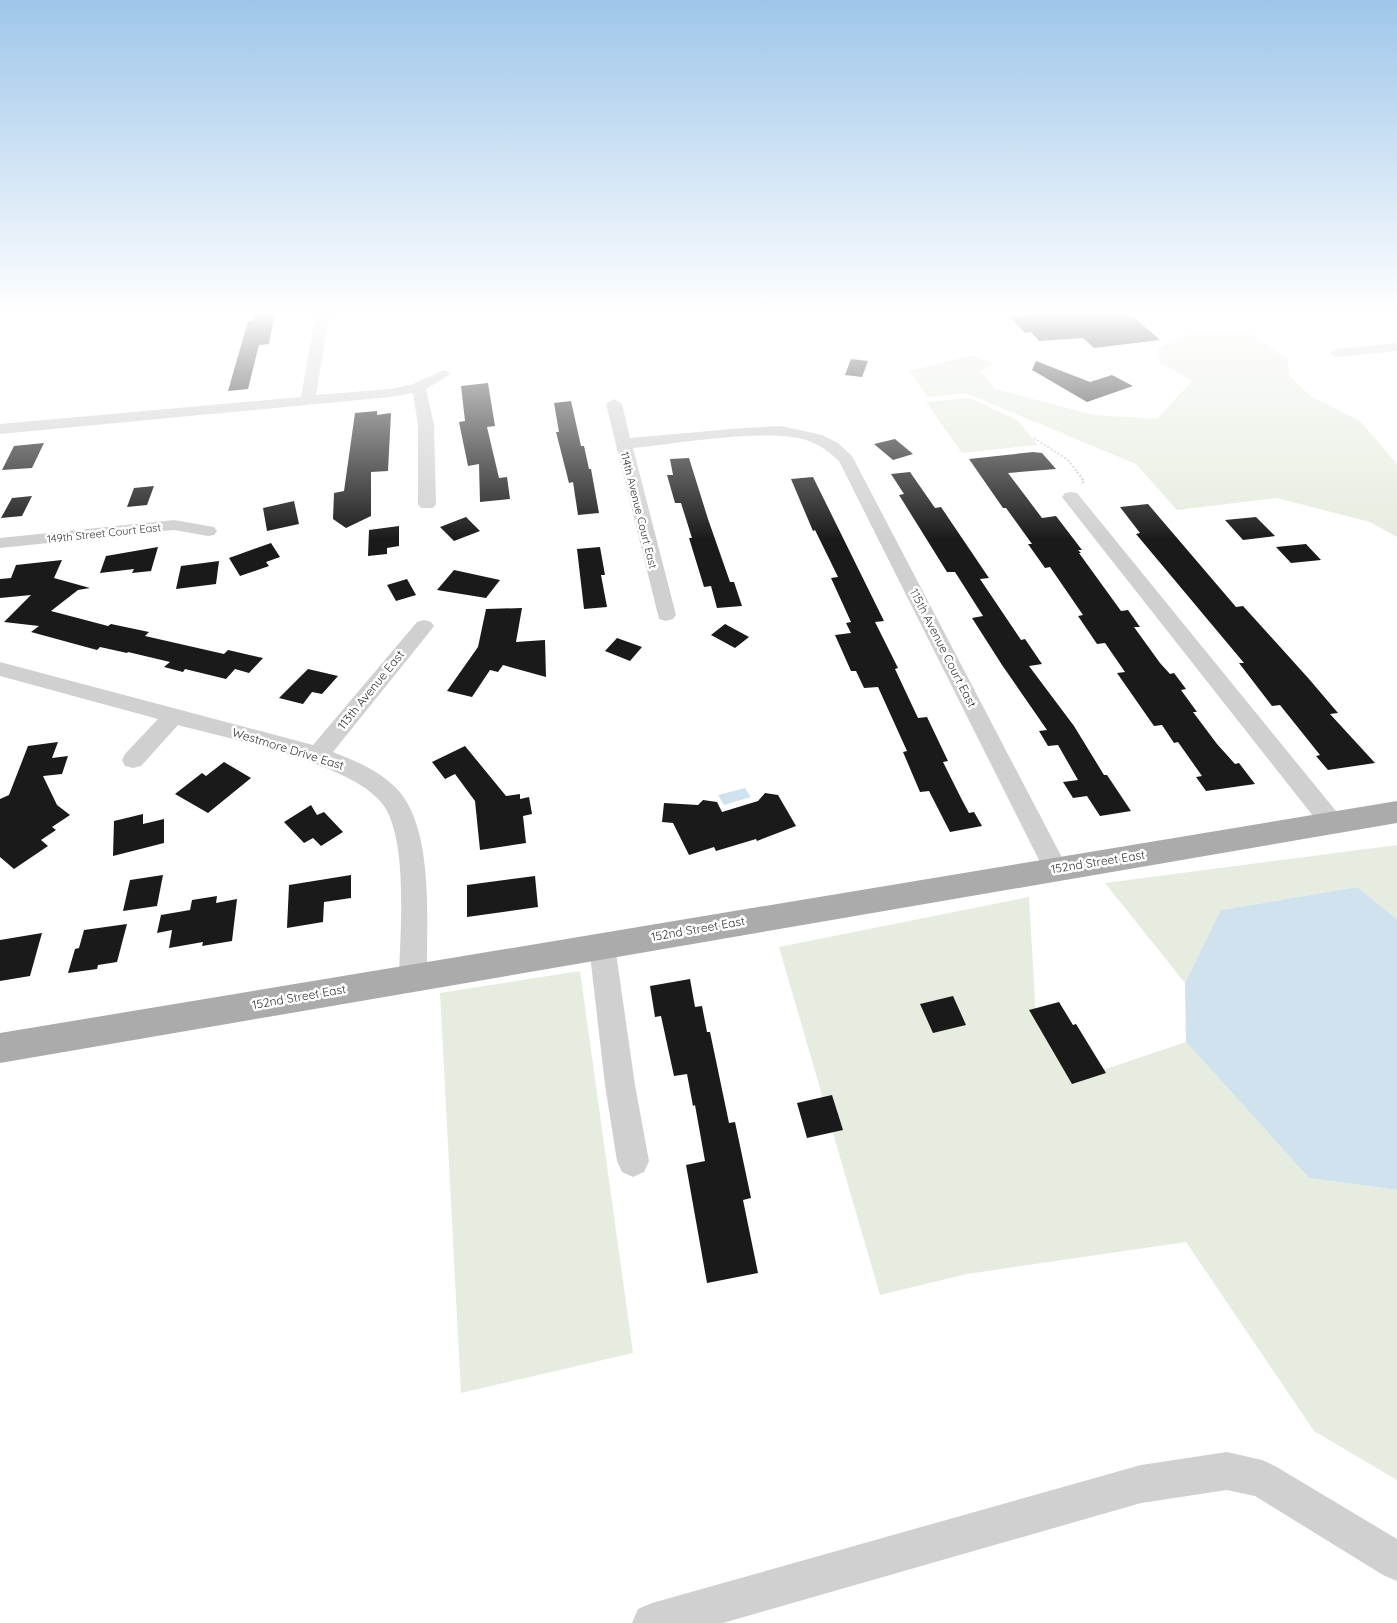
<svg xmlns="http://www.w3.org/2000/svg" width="1397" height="1623" font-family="Quicksand,sans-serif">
  <rect width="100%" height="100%" fill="#fff"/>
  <g fill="#e6ecdf">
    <polygon points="1196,331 1247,332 1288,359 1289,375 1310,396 1360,421 1397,464 1397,537 1370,522 1277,498 1177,510 1136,464 966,393 928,397 909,371 972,355 994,363 981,372 995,389 1094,415 1157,419 1192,381 1160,363 1158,349"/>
    <polygon points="970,398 1017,420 1038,445 962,453 926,402"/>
    <polygon points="1397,845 1397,919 1357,887 1222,910 1185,983 1105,883"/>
    <polygon points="1029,897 1036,1019 1106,1069 1186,1042 1309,1178 1397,1190 1397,1480 1314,1431 1186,1242 967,1274 880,1295 779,947"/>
    <polygon points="580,971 633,1353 461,1393 440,993"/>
  </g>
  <g fill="#cfe2ee">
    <polygon points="745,788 751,797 724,805 718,795"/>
    <polygon points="1357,887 1397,919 1397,1190 1309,1178 1186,1042 1185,983 1221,910"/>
  </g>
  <g fill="#1a1a1a">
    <polygon points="255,313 275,313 269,344 259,345 248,389 228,391 248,321 252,321"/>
    <polygon points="1045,313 1129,313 1160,340 1094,348 1083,338 1039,341 1031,332 1025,333 1009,316"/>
    <polygon points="851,359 868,361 862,377 845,375"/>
    <polygon points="1036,361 1090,382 1112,375 1133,386 1087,402 1032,370"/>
    <polygon points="488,383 495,426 487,427 499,478 507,477 510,499 480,502 479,464 468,466 459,422 465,421 461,386"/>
    <polygon points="571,401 581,446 584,446 589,469 591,469 599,513 578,515 573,482 569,483 556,432 559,432 554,403"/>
    <polygon points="377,411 377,415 391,413 388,471 371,472 371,516 346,528 333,519 334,493 344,491 355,413"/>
    <polygon points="895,439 913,454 893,460 874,444"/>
    <polygon points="44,443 32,468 2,470 14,446"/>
    <polygon points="1033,452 1042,453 1056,469 1008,473 1042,518 1056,516 1082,550 1078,550 1081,553 1079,553 1121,611 1128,610 1140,627 1134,627 1160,663 1170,674 1174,673 1186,689 1181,690 1197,712 1193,712 1217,744 1235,764 1239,763 1255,784 1206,791 1196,777 1202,776 1178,742 1174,743 1162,725 1154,726 1117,673 1125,672 1105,643 1097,644 1078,616 1083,615 1050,567 1045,568 1028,544 1032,544 1006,508 1003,508 969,459"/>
    <polygon points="689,458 708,519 730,582 734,582 742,606 717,608 711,586 704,587 689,538 692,538 681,503 675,503 667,475 673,475 670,459"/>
    <polygon points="910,472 935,508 941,507 989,578 980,579 1021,640 1025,639 1042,664 1029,666 1074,726 1104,775 1107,775 1131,811 1100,816 1087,796 1073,798 1063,782 1078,780 1058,745 1048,746 1039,731 1047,730 1002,665 972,618 983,616 955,572 947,572 899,495 904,494 891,474"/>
    <polygon points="813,477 884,621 875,622 898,668 895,669 918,718 927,717 948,761 943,762 962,800 969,813 974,812 982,826 950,832 929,791 920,792 903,752 907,751 878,687 864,688 856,671 851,671 835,635 851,633 846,623 851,622 831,578 838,577 815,530 813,531 791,479"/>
    <polygon points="154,486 147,505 127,507 134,488"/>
    <polygon points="32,496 22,516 1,518 12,498"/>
    <polygon points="294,501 299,524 267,531 263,508"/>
    <polygon points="1148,504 1236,607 1243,606 1309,679 1338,713 1330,714 1375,763 1328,770 1316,756 1320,755 1280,705 1272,706 1239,663 1244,663 1136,534 1140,533 1120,507"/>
    <polygon points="466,517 480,531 454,541 440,527"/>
    <polygon points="1256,517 1275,536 1243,540 1225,520"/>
    <polygon points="399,526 399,546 387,548 387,554 368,556 369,530"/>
    <polygon points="271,543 280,557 266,562 269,566 240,576 229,558"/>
    <polygon points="1306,544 1321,560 1291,563 1276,547"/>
    <polygon points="158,547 151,571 132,573 134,569 100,573 106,556"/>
    <polygon points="600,547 605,575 601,575 607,607 584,609 577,549"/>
    <polygon points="62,560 54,578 90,588 78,590 51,611 108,626 111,624 149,632 145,636 224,654 228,650 263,658 249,673 235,669 226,679 185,669 183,672 164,667 170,662 128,652 127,653 100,647 97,650 31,632 39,626 4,622 31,595 0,598 0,579 11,578 16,565"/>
    <polygon points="219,561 216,584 176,589 181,566"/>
    <polygon points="454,570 500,580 486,598 437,590"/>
    <polygon points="407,579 416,595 396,601 387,585"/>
    <polygon points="522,608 516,642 545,640 546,677 503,665 498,672 490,670 472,697 447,691 478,647 486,609"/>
    <polygon points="725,624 749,637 735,648 711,635"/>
    <polygon points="617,638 642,647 630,661 605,651"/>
    <polygon points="308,669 338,676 322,694 312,692 303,704 279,698"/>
    <polygon points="58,742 52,758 68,756 62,774 43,776 57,805 70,815 52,827 56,830 41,840 48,846 14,869 0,857 0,799 9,795 28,746"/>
    <polygon points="465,746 506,796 520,794 520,799 529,797 532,814 523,816 526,843 480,850 475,801 455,774 445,779 432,762"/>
    <polygon points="224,762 251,778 208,813 175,794 202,773 206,776"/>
    <polygon points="765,793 778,795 796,826 757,841 756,839 716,851 714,847 689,855 673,823 662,822 664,803 698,805 703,800 717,802 722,812 758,801"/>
    <polygon points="311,805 317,815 324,812 343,832 321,846 313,838 304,843 284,822"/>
    <polygon points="143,814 143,824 164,819 164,843 113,856 114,821"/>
    <polygon points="163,875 157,906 123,911 130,880"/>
    <polygon points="351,875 351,898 324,902 323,922 287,928 289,885"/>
    <polygon points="535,876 538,907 467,917 467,885"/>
    <polygon points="217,896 216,903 237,899 232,941 202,946 203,942 169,948 172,930 157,933 161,915 190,910 192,900"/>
    <polygon points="127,924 117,962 98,965 97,969 68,973 75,949 79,948 84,930"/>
    <polygon points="42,933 30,976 0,981 0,940"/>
    <polygon points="690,979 695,1007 702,1006 707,1032 710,1032 729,1123 735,1122 751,1198 743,1200 758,1273 707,1283 686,1165 705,1161 695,1105 693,1106 687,1074 674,1076 661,1016 655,1017 650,986"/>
    <polygon points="953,996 966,1025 933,1033 920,1004"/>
    <polygon points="1059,1002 1073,1025 1076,1024 1106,1073 1072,1084 1029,1010"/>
    <polygon points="832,1095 843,1130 807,1138 797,1103"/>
  </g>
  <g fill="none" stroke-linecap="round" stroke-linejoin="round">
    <polyline stroke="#cdcdcd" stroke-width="2" stroke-dasharray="2 2" stroke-linecap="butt" points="1034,438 1068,460 1078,473"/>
    <polyline stroke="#cdcdcd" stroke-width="2.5" stroke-dasharray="2 2" stroke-linecap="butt" points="1077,472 1084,481 1081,485"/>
    <g fill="#d0d0d0" fill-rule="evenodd">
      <polygon points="319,313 333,313 328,324 316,395 390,389 413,384 444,370 451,374 426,389 434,425 436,504 433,508 421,508 418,504 418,425 413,393 390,397 0,434 0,424 301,397 314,324"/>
      <polygon points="1397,343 1397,351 1336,357 1329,353 1336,349"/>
      <path d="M614 399 622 404 630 438 743 428 781 426 822 435 838 443 852 456 1068 869 1065 876 1056 879 1047 876 839 461C830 453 822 446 811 442 775 426 675 444 633 448L676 615 673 619 666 621 659 619 606 404Z"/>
      <polygon points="1071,492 1077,493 1340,816 1344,823 1340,830 1332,832 1324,830 1065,501 1062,497 1065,493"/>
      <polygon points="174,520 214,527 217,531 214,535 208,536 174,530 0,548 0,538"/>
      <path d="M424 620 431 622 434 626 431 630 333 752C356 761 382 772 399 791 435 834 426 924 427 978L423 986 413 990 403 986 399 978C400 933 408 849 386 809 360 764 228 739 178 725L141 766 133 768 125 766 122 760 125 754 158 719 0 676V662L313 745 417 622Z"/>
      <polygon points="602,935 611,938 615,946 635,1085 649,1161 644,1172 633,1177 622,1172 617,1161 605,1085 589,946 593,938"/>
      <polygon points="1227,1452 1262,1460 1275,1466 1397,1539 1397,1581 1383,1575 1255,1496 1227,1490 1141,1503 723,1623 632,1623 638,1609 652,1603 1141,1465"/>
    </g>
    <polygon fill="#ababab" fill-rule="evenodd" points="1397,801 1397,823 0,1063 0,1033"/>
  </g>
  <linearGradient id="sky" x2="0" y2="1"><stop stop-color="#9ec6ea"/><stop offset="0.58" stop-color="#fff"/><stop offset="1" stop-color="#fff" stop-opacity="0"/></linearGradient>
  <rect width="1397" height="540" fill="url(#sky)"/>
  <g text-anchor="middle" stroke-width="5" stroke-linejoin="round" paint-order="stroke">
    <g font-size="11" fill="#333" stroke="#fff">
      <text transform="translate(639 510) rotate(76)" y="4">114th Avenue Court East</text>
      <text transform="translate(104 533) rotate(-6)" y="4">149th Street Court East</text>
    </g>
    <g font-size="12" fill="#333" stroke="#fff">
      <text transform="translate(943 648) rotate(63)" y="4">115th Avenue Court East</text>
      <text transform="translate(371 690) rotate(-51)" y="4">113th Avenue East</text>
      <text transform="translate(288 749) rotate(17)" y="4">Westmore Drive East</text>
      <text transform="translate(1098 862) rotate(-9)" y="4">152nd Street East</text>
      <text transform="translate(698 929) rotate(-10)" y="4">152nd Street East</text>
      <text transform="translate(299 997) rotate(-10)" y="4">152nd Street East</text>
    </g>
  </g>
</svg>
